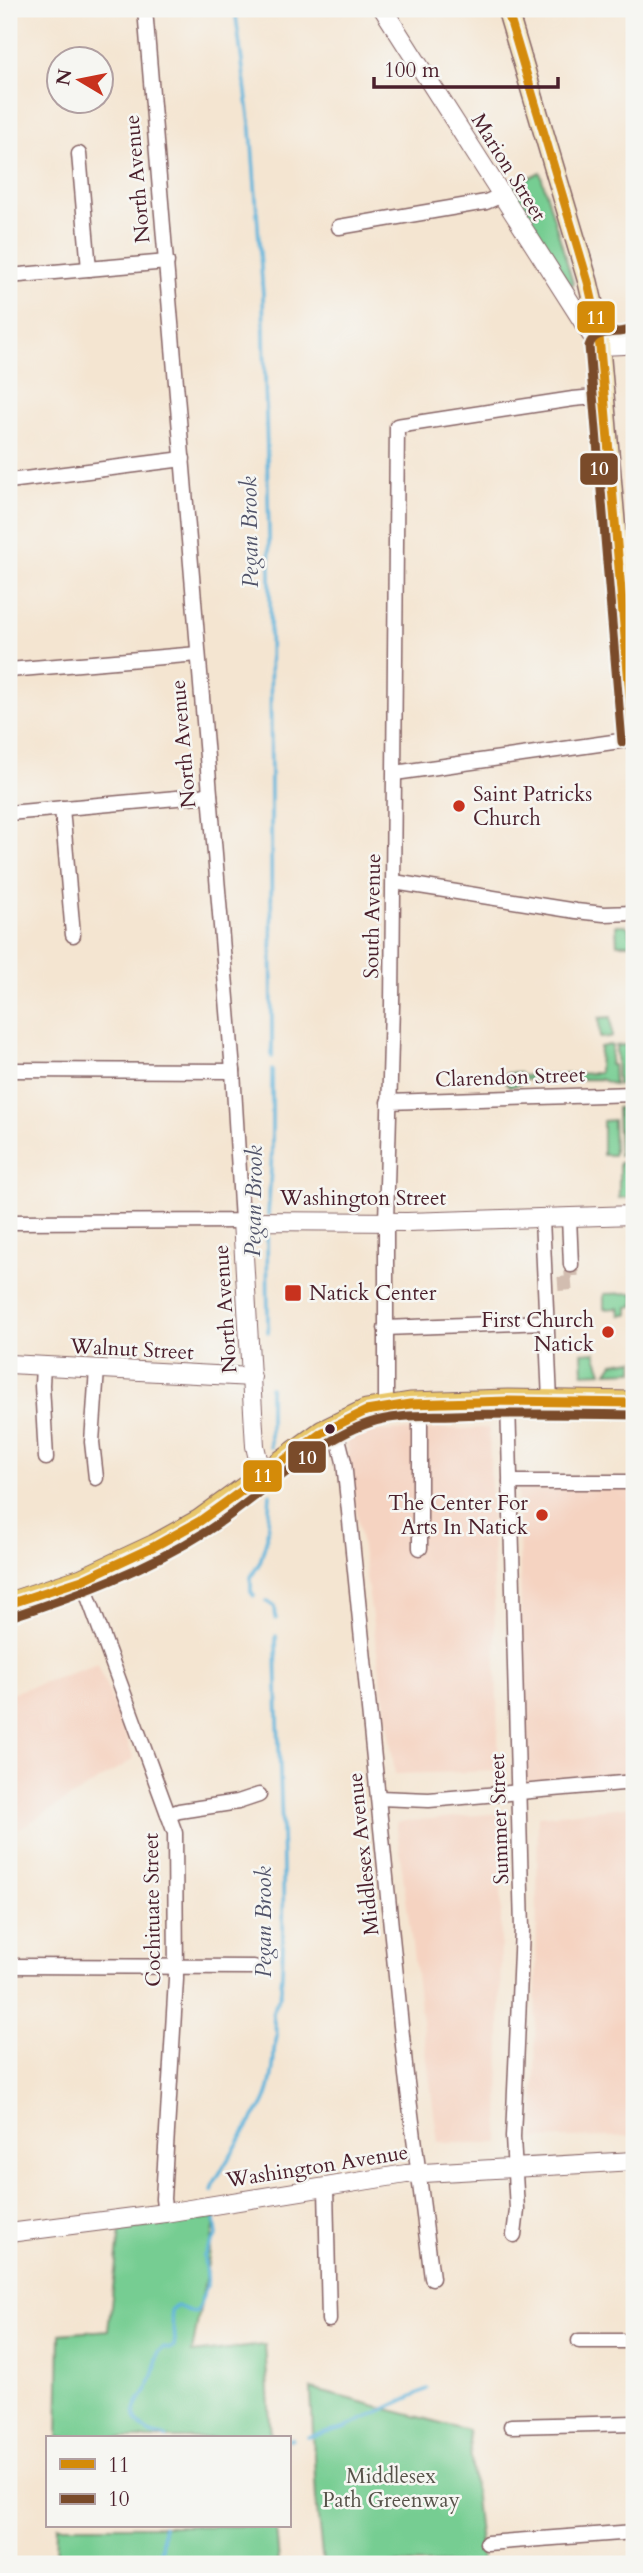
<svg xmlns="http://www.w3.org/2000/svg" width="643" height="2573" font-family="Cardo,serif">
  <rect width="100%" height="100%" fill="#f6f6f2"/>
  <filter id="ink" filterUnits="userSpaceOnUse"><feTurbulence type="fractalNoise" baseFrequency=".0143" numOctaves="2"/><feDisplacementMap in="SourceGraphic" scale="14" xChannelSelector="R" yChannelSelector="G"/><feConvolveMatrix kernelMatrix="1 2 1 2 8 2 1 2 1" color-interpolation-filters="sRGB"/></filter>
  <filter id="wash" filterUnits="userSpaceOnUse"><feTurbulence type="fractalNoise" baseFrequency=".00686" numOctaves="4" result="noise"/><feDisplacementMap in="SourceGraphic" scale="28" xChannelSelector="R" yChannelSelector="G"/><feGaussianBlur stdDeviation="1.57" result="paint"/><feColorMatrix in="noise" values="0 0 0 0 0 0 0 0 0 0 0 0 0 0 0 0 0 1.4 0 .05"/><feComposite in="paint" operator="in"/></filter>
  <g filter="url(#wash)">
    <rect width="100%" height="100%" fill="#f4e5d1"/>
    <g fill="#f5d3c1">
      <polygon points="489,1428 499,1771 395,1774 345,1432"/>
      <polygon points="518,1487 634,1488 634,1778 525,1787"/>
      <polygon points="98,1664 134,1759 9,1835 9,1694"/>
      <polygon points="634,1806 634,2136 534,2139 538,1816"/>
      <polygon points="502,1813 499,2143 438,2143 396,1822"/>
    </g>
    <g fill="#76cd92" stroke="#60765e" stroke-width="2">
      <polygon points="540,172 573,283 571,287 507,189"/>
      <polygon points="616,925 625,925 629,928 632,944 617,944"/>
      <polygon points="611,1017 612,1037 600,1038 599,1018"/>
      <polygon points="634,1044 634,1084 617,1085 616,1046"/>
      <polygon points="609,1045 612,1046 610,1065 613,1065 614,1085 600,1079 520,1080 520,1084 510,1087 504,1080 506,1073 520,1073 520,1076 599,1073 600,1047"/>
      <polygon points="634,1107 634,1155 619,1155 617,1108"/>
      <polygon points="613,1120 614,1152 613,1155 603,1155 603,1121"/>
      <polygon points="634,1160 634,1197 619,1198 619,1163"/>
      <polygon points="634,1293 634,1306 628,1307 628,1315 620,1315 619,1308 604,1309 604,1294"/>
      <polygon points="595,1352 602,1372 583,1373 582,1353"/>
      <polygon points="634,1360 634,1371 607,1372 613,1363"/>
      <polygon points="216,2217 192,2353 265,2345 271,2438 58,2438 60,2334 108,2330 120,2230"/>
      <polygon points="311,2389 468,2430 482,2564 323,2564 316,2500"/>
      <polygon points="57,2526 276,2526 279,2564 56,2564"/>
    </g>
    <g fill="none" stroke-linecap="round" stroke-linejoin="round">
      <g stroke="#5eb4db" stroke-width="3.5">
        <polyline points="235,9 251,130 263,295 270,574 272,1057"/>
        <polyline points="268,1215 272,1152 272,1070"/>
        <polyline points="267,1226 268,1332"/>
        <polyline points="270,1447 270,1387"/>
        <polyline points="254,1596 251,1592 251,1577 260,1562 267,1538 270,1494"/>
        <polyline points="266,1601 275,1607 276,1619"/>
        <path d="M212 2191 215 2181 255 2115C269 2104 274 2068 274 2051 274 2046 277 2040 277 2035 277 2028 272 2022 273 2014 273 2005 280 1999 281 1990 288 1872 277 1753 276 1636"/>
        <polyline points="308,2437 343,2429 427,2389"/>
        <path d="M167 2438C161 2434 154 2436 147 2431 125 2415 137 2404 147 2389 154 2378 156 2364 158 2352L164 2347 169 2349 174 2346C178 2329 169 2321 171 2309L177 2306 192 2312 197 2311 207 2285 204 2256 217 2235 215 2220"/>
        <polyline points="289,2440 292,2439"/>
        <path d="M160 2564C160 2551 163 2540 163 2526"/>
      </g>
    </g>
  </g>
  <g filter="url(#ink)">
    <g fill="none" stroke-linecap="round" stroke-linejoin="round">
      <polyline stroke="#d2bdb0" stroke-width="14" stroke-dasharray="14 7" stroke-linecap="butt" points="558,1284 572,1283 571,1265"/>
      <defs>
        <g id="minor">
          <polyline points="79,154 89,269"/>
          <polyline points="339,227 486,202 500,196"/>
          <polyline points="9,276 167,262"/>
          <polyline points="9,481 183,459"/>
          <polyline points="9,670 198,654"/>
          <polyline points="395,773 634,739"/>
          <polyline points="62,808 73,935"/>
          <polyline points="9,813 210,795"/>
          <polyline points="394,882 576,911 604,914 634,913"/>
          <polyline points="9,1070 233,1071"/>
          <polyline points="388,1102 634,1094"/>
          <polyline points="569,1217 571,1265"/>
          <polyline points="542,1218 550,1401"/>
          <polyline points="9,1222 242,1221 233,1071 145,9"/>
          <polyline points="385,1328 546,1322"/>
          <polyline points="43,1366 42,1385 46,1458"/>
          <polyline points="508,1401 522,1929 513,2137 517,2210 514,2235"/>
          <polyline points="386,1406 386,1222 392,1006 397,426 573,399 605,396"/>
          <polyline points="330,1428 339,1442 344,1462 406,2075 432,2278"/>
          <polyline points="96,1478 92,1442 97,1369"/>
          <polyline points="510,1482 634,1482"/>
          <polyline points="420,1548 420,1403"/>
          <polyline points="82,1580 175,1833 176,1979 163,2199 165,2213"/>
          <polyline points="379,1798 429,1800 634,1782"/>
          <polyline points="168,1815 179,1811 238,1802 259,1795"/>
          <polyline points="9,1966 254,1967"/>
          <polyline points="326,2188 329,2320"/>
          <polyline points="579,2341 634,2341"/>
          <polyline points="511,2426 634,2423"/>
          <polyline points="487,2543 634,2532"/>
        </g>
        <g id="tertiary">
          <polyline points="383,9 592,336 601,346 624,345 634,341"/>
          <polyline points="9,1364 252,1377"/>
          <polyline points="266,1473 258,1459 255,1446 242,1221 407,1222 634,1215"/>
          <polyline points="9,2233 165,2213 406,2174 634,2161"/>
        </g>
        <polyline id="secondary" points="507,9 588,282 598,325 634,741"/>
        <polyline id="primary" points="9,1604 82,1580 155,1546 200,1521 323,1432 366,1411 410,1404 508,1401 634,1403"/>
      </defs>
      <use href="#minor" stroke="#866465" stroke-width="17"/>
      <use href="#tertiary" stroke="#866465" stroke-width="20"/>
      <use href="#secondary" stroke="#866465" stroke-width="22"/>
      <use href="#primary" stroke="#866465" stroke-width="25"/>
      <use href="#minor" stroke="#fff" stroke-width="14"/>
      <use href="#tertiary" stroke="#fff" stroke-width="18"/>
      <use href="#secondary" stroke="#f6e9c3" stroke-width="19"/>
      <use href="#primary" stroke="#e9c769" stroke-width="23"/>
      <defs>
        <g id="bus-1">
          <polyline points="507,9 588,282 598,325 634,741"/>
          <polyline points="9,1604 82,1580 155,1546 200,1521 323,1432 366,1411 410,1404 508,1401 634,1403"/>
        </g>
        <g id="bus-2">
          <path d="M622 742 589 346C594 328 615 335 629 330"/>
          <path d="M13 1616C80 1594 147 1569 207 1531 256 1500 315 1441 369 1423 396 1414 426 1416 454 1415 514 1413 574 1414 634 1415"/>
        </g>
      </defs>
      <use href="#bus-1" stroke="#f6f6f2" stroke-width="14"/>
      <use href="#bus-2" stroke="#f6f6f2" stroke-width="14"/>
      <use href="#bus-1" stroke="#d48b09" stroke-width="9"/>
      <use href="#bus-2" stroke="#7a4b2a" stroke-width="9"/>
    </g>
  </g>
  <g fill="#c8321e" stroke="#f6f6f2" stroke-width="2.5">
    <circle cx="459" cy="806" r="7"/>
    <rect x="284" y="1284" width="18" height="18" rx="3.5"/>
    <circle cx="608" cy="1332" r="7"/>
    <circle cx="542" cy="1515" r="7"/>
  </g>
  <circle fill="#4a1f2b" stroke="#f6f6f2" stroke-width="2.5" cx="330" cy="1429" r="6"/>
  <g text-anchor="middle" stroke-width="5" stroke-linejoin="round" paint-order="stroke">
    <g font-size="21" fill="#4a1f2b" stroke="#f6f6f2">
      <text transform="translate(509 167) rotate(58)" y="7">Marion Street</text>
      <text transform="translate(137 179) rotate(-95)" y="7">North Avenue</text>
      <text transform="translate(183 744) rotate(-95)" y="7">North Avenue</text>
      <text transform="translate(372 916) rotate(-89)" y="7">South Avenue</text>
      <text transform="translate(510 1077) rotate(-2)" y="7">Clarendon Street</text>
      <text x="363" y="1205">Washington Street</text>
      <text transform="translate(225 1309) rotate(-94)" y="7">North Avenue</text>
      <text transform="translate(132 1349) rotate(3)" y="7">Walnut Street</text>
      <text transform="translate(499 1819) rotate(-92)" y="7">Summer Street</text>
      <text transform="translate(363 1854) rotate(-96)" y="7">Middlesex Avenue</text>
      <text transform="translate(152 1910) rotate(-91)" y="7">Cochituate Street</text>
      <text transform="translate(317 2166) rotate(-9)" y="7">Washington Avenue</text>
    </g>
    <g font-size="21" fill="#4a1f2b" stroke="#f6f6f2" text-anchor="start">
      <text x="473" y="801">Saint Patricks<tspan x="473" dy="24">Church</tspan></text>
      <text x="309" y="1300">Natick Center</text>
      <text x="594" y="1327" text-anchor="end">First Church<tspan x="594" dy="24">Natick</tspan></text>
      <text x="528" y="1510" text-anchor="end">The Center For<tspan x="528" dy="24">Arts In Natick</tspan></text>
    </g>
    <g font-size="21" fill="#57534a" stroke="#f6f6f2">
      <text x="391" y="2483">Middlesex<tspan x="391" dy="24">Path Greenway</tspan></text>
    </g>
    <g font-size="23" font-style="italic" fill="#515369" stroke="#f6f6f2">
      <text transform="translate(249 532) rotate(-91)" y="8">Pegan Brook</text>
      <text transform="translate(253 1201) rotate(-89)" y="8">Pegan Brook</text>
      <text transform="translate(263 1922) rotate(-90)" y="8">Pegan Brook</text>
    </g>
  </g>
  <g stroke="#f6f6f2" stroke-width="2.5">
    <rect x="576" y="300" width="40" height="34" rx="7" fill="#d48b09"/>
    <rect x="579" y="452" width="40" height="34" rx="7" fill="#7a4b2a"/>
    <rect x="287" y="1440" width="40" height="34" rx="7" fill="#7a4b2a"/>
    <rect x="242" y="1459" width="41" height="34" rx="7" fill="#d48b09"/>
  </g>
  <g font-size="19" text-anchor="middle" font-weight="bold" fill="#fff">
    <text x="596" y="324">11</text>
    <text x="599" y="475">10</text>
    <text x="307" y="1464">10</text>
    <text x="263" y="1482">11</text>
  </g>
  <rect width="643" height="2573" fill="none" stroke="#f6f6f2" stroke-width="35"/>
  <rect x="46" y="2436" width="245" height="91" fill="#f6f6f2" stroke="#b1a0a2" stroke-width="2"/>
  <rect x="60" y="2459" width="35" height="10" fill="#d48b09" stroke="#b1a0a2" stroke-width="2"/>
  <text x="108" y="2472" font-size="21" fill="#4a1f2b">11</text>
  <rect x="60" y="2494" width="35" height="10" fill="#7a4b2a" stroke="#b1a0a2" stroke-width="2"/>
  <text x="108" y="2506" font-size="21" fill="#4a1f2b">10</text>
  <g transform="translate(80 80) rotate(280)"><circle r="33" fill="#f6f6f2" stroke="#b1a0a2" stroke-width="2"/>
  <path d="M0-5L12 26L0 18L-12 26Z" fill="#c8321e"/>
  <text y="-10" font-size="19" font-weight="bold" text-anchor="middle" fill="#4a1f2b">N</text>
  </g>
  <path d="M374 77v10h184v-10" fill="none" stroke="#4a1f2b" stroke-width="3.5"/>
  <text x="384" y="77" font-size="21" fill="#4a1f2b" stroke="#f6f6f2" stroke-width="5" paint-order="stroke">100 m</text>
</svg>
